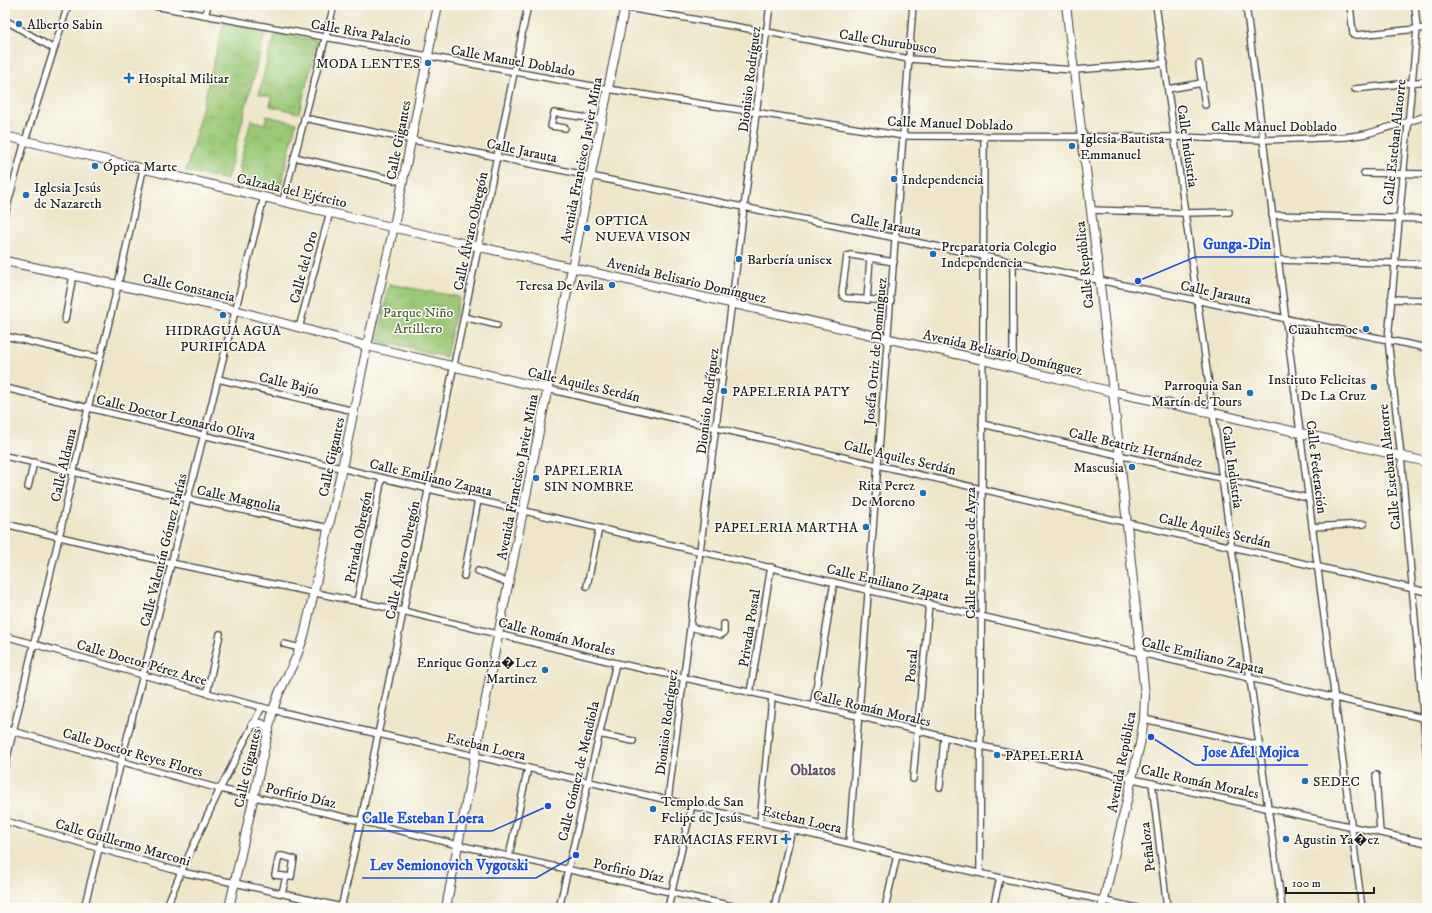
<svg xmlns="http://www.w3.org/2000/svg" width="1432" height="913" font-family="'IM FELL DW Pica',serif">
  <defs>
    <pattern id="park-tufts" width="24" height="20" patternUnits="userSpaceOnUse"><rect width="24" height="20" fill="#9bc977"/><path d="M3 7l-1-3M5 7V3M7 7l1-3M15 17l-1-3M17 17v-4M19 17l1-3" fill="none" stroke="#85ac66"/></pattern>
  </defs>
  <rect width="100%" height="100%" fill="#fdfcf7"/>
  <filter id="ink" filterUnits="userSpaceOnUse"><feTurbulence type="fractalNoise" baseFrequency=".025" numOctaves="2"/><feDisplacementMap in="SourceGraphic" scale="8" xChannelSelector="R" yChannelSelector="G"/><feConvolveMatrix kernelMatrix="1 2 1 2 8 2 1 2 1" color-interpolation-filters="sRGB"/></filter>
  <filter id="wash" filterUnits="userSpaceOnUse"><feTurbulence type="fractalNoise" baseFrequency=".012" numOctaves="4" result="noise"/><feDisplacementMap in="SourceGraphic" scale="16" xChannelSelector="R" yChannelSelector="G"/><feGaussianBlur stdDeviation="0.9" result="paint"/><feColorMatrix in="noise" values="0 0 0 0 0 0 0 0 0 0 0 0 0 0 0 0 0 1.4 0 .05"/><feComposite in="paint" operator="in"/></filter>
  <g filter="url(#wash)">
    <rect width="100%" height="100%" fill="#efe6ca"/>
    <g fill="url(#park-tufts)" stroke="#5c724a">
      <polygon points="224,23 266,29 227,180 186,171"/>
      <polygon points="276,32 318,41 299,113 270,106 272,97 259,94 271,45 273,45"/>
      <polygon points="267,116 296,123 280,189 277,191 238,183 241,169 239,168 251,120 265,124"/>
      <polygon points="389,284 459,297 446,357 378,341"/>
    </g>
  </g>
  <g filter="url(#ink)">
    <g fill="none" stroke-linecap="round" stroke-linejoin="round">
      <defs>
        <g id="street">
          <polyline points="149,5 608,89 904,136 1175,137 1263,140 1346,137 1366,134 1427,116"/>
          <polyline points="611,5 767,32 909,59 1074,70 1165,63"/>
          <polyline points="1156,5 1282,908"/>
          <polyline points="1246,5 1300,432 1362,908"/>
          <polyline points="1350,5 1353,34 1357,35 1427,28"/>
          <polyline points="1415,5 1417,29 1388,339 1401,456 1427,759"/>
          <polyline points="205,15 208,5"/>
          <polyline points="5,20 54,49"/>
          <polyline points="1199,64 1205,105"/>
          <polyline points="1168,89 1202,83"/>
          <polyline points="1355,89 1427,81"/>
          <polyline points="304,118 896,238 1427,348"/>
          <polyline points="565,128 551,126 554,113 602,120"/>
          <polyline points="294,157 403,182"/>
          <polyline points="1364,173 1427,174"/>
          <polyline points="283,201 334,5"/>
          <polyline points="1091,210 1185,213 1229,212"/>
          <polyline points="5,214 25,141 68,5"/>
          <polyline points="1272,215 1427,219"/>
          <polyline points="1278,260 1427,264"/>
          <polyline points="1391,299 1427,300"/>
          <polyline points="867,300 870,258"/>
          <polyline points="891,301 845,298 843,296 842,292 847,256 851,255 894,262"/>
          <polyline points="464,317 497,325"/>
          <polyline points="65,320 73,275"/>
          <polyline points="299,328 330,212"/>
          <polyline points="5,336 100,358"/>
          <polyline points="1013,368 1013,262"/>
          <polyline points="707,375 723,377"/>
          <polyline points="218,379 354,411"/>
          <polyline points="5,388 429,489 1427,719"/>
          <polyline points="548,389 1427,592"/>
          <polyline points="982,424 1308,498"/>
          <polyline points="5,456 188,499 329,528"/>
          <polyline points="28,487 34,462"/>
          <polyline points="5,524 171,563 403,611 616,663 858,716 981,746 1427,843"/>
          <polyline points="1312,527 1364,524"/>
          <polyline points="478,571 509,583"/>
          <polyline points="464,576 478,500"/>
          <polyline points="587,586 599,528"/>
          <polyline points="357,601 382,478"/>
          <polyline points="690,627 721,635 724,633 724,624"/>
          <polyline points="5,636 207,693 273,710 668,800 897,855 1137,908"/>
          <polyline points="284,644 300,648"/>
          <polyline points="207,693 220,634"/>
          <polyline points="750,693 771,567"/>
          <polyline points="813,707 834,582"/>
          <polyline points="1144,719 1259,745"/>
          <polyline points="5,729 220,789 361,821 458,845 741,908"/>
          <polyline points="599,734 633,741"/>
          <polyline points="5,766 59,537 88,408 118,285 143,170"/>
          <polyline points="1376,775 1380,833"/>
          <polyline points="913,779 929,603"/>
          <polyline points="1152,783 1167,908"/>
          <polyline points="940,787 944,737"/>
          <polyline points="668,800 770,5"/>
          <polyline points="5,821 181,872 235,883 346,908"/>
          <polyline points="760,822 772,698"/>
          <path d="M849 843C868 563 893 284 913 5"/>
          <polygon points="279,856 282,856 294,859 291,877 275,875"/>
          <polyline points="509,856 528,768"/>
          <polyline points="980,873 984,137"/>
          <polyline points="282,893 286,877"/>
          <polyline points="84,908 264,197"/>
          <polyline points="166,908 181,872 220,789 262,707"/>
          <polyline points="341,908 361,821 378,734 528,5"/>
          <polyline points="559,908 616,663"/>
          <polyline points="668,908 692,805"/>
          <polyline points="774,908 792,829"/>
          <polyline points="885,908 897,855"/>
          <polyline points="993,908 1000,878"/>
        </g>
        <g id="secondary">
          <polyline points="1066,5 1113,392 1145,695 1144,719 1140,744 1102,908"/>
          <polyline points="5,136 391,227 983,360 1113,392 1213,413 1427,462"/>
          <polyline points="5,261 235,310 363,345 548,389"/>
          <polyline points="253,724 262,724 269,730"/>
          <polyline points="229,908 273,710 279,693 296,658 304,636 342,468 367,346 394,226 438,5"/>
          <polyline points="446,908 499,630 625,5"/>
        </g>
      </defs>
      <use href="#street" stroke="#3c3a36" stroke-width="8"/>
      <use href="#secondary" stroke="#3c3a36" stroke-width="10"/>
      <use href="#street" stroke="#fff" stroke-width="5.5"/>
      <use href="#secondary" stroke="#fff" stroke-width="8"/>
    </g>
  </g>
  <g fill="#1f6fb2" stroke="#fdfcf7" stroke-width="1.5">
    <circle cx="19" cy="24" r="4"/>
    <circle cx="428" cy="63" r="4"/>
    <path d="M127 72h4v4h4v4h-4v4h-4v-4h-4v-4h4z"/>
    <circle cx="1072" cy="146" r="4"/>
    <circle cx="95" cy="166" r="4"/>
    <circle cx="894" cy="179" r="4"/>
    <circle cx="26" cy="195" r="4"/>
    <circle cx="587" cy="228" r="4"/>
    <circle cx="933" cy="254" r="4"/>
    <circle cx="739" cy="259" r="4"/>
    <circle cx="612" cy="285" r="4"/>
    <circle cx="223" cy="315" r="4"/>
    <circle cx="1366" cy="329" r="4"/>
    <circle cx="1374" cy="387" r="4"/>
    <circle cx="724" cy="391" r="4"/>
    <circle cx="1250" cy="393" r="4"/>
    <circle cx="1132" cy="467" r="4"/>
    <circle cx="536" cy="478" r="4"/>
    <circle cx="923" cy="493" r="4"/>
    <circle cx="866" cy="527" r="4"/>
    <circle cx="545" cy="670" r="4"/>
    <circle cx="997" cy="755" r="4"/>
    <circle cx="1305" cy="781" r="4"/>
    <circle cx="653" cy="809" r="4"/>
    <path d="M784 833h4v4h4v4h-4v4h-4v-4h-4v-4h4z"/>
    <circle cx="1286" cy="839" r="4"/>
  </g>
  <g text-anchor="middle" stroke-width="3" stroke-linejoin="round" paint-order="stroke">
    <g font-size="14" fill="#1c1c1c" stroke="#fdfcf7" text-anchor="start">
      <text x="27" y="29">Alberto Sabin</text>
      <text x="420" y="68" text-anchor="end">MODA LENTES</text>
      <text x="138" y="83">Hospital Militar</text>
      <text x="1080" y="143">Iglesia Bautista<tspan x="1080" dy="16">Emmanuel</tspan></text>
      <text x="103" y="171">Óptica Marte</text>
      <text x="902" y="184">Independencia</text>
      <text x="34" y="192">Iglesia Jesús<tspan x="34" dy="16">de Nazareth</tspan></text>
      <text x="595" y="225">OPTICA<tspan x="595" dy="16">NUEVA VISON</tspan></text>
      <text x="941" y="251">Preparatoria Colegio<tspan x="941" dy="16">Independencia</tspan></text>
      <text x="747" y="264">Barbería unisex</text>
      <text x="604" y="290" text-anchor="end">Teresa De Avila</text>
      <text x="1358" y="334" text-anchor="end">Cuauhtemoc</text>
      <text x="223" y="335" text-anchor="middle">HIDRAGUA AGUA<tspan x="223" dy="16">PURIFICADA</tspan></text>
      <text x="1366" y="384" text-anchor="end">Instituto Felicitas<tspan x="1366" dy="16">De La Cruz</tspan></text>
      <text x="1242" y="390" text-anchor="end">Parroquia San<tspan x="1242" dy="16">Martín de Tours</tspan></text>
      <text x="732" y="396">PAPELERIA PATY</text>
      <text x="1124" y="472" text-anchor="end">Mascusia</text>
      <text x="544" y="475">PAPELERIA<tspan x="544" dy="16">SIN NOMBRE</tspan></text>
      <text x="915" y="490" text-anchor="end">Rita Perez<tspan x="915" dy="16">De Moreno</tspan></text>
      <text x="858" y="532" text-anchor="end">PAPELERIA MARTHA</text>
      <text x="537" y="667" text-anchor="end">Enrique Gonza�Lez<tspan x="537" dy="16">Martinez</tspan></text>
      <text x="1005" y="760">PAPELERIA</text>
      <text x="1313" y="786">SEDEC</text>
      <text x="661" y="806">Templo de San<tspan x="661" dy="16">Felipe de Jesús</tspan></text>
      <text x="778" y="844" text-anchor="end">FARMACIAS FERVI</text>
      <text x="1294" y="844">Agustin Ya�ez</text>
    </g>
    <g font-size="14" fill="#1c1c1c" stroke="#fdfcf7">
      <text transform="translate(361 32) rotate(10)" y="5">Calle Riva Palacio</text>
      <text transform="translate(888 41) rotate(9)" y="5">Calle Churubusco</text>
      <text transform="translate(513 60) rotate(10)" y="5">Calle Manuel Doblado</text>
      <text transform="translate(749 79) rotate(-83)" y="5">Dionisio Rodríguez</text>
      <text transform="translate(950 123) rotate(2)" y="5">Calle Manuel Doblado</text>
      <text x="1274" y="131">Calle Manuel Doblado</text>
      <text transform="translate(398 140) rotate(-79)" y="5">Calle Gigantes</text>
      <text transform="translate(1394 142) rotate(-84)" y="5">Calle Esteban Alatorre</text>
      <text transform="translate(1188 146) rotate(82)" y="5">Calle Industria</text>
      <text transform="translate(522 150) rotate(12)" y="5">Calle Jarauta</text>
      <text transform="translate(581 160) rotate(-79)" y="5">Avenida Francisco Javier Mina</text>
      <text transform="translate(292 190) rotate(13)" y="5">Calzada del Ejército</text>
      <text transform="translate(886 224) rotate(11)" y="5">Calle Jarauta</text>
      <text transform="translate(470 231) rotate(-78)" y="5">Calle Álvaro Obregón</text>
      <text transform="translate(1084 265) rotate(-96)" y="5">Calle República</text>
      <text transform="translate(303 267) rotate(-75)" y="5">Calle del Oro</text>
      <text transform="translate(687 280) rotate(13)" y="5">Avenida Belisario Domínguez</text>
      <text transform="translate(189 287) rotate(12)" y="5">Calle Constancia</text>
      <text transform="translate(1216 292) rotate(12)" y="5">Calle Jarauta</text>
      <text transform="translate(875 351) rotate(-85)" y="5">Joséfa Ortiz de Domínguez</text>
      <text transform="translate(1003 352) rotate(13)" y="5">Avenida Belisario Domínguez</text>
      <text transform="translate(289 383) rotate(13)" y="5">Calle Bajío</text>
      <text transform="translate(584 384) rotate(13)" y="5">Calle Aquiles Serdán</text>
      <text transform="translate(707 401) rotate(-83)" y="5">Dionisio Rodríguez</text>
      <text transform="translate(176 417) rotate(13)" y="5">Calle Doctor Leonardo Oliva</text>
      <text transform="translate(1136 447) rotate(13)" y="5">Calle Beatriz Hernández</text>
      <text transform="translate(331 457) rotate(-78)" y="5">Calle Gigantes</text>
      <text transform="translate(900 457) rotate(13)" y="5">Calle Aquiles Serdán</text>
      <text transform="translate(63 465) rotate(-77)" y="5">Calle Aldama</text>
      <text transform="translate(1233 467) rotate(82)" y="5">Calle Industria</text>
      <text transform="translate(1317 467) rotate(83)" y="5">Calle Federación</text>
      <text transform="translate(1389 467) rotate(-96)" y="5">Calle Esteban Alatorre</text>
      <text transform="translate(431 477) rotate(13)" y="5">Calle Emiliano Zapata</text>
      <text transform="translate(517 477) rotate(-79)" y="5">Avenida Francisco Javier Mina</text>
      <text transform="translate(239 498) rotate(12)" y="5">Calle Magnolia</text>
      <text transform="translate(1215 530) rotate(13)" y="5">Calle Aquiles Serdán</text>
      <text transform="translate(358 537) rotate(-79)" y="5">Privada Obregón</text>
      <text transform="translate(163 550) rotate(-76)" y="5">Calle Valentín Gómez Farías</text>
      <text transform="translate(970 553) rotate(-90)" y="5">Calle Francisco de Ayza</text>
      <text transform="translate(402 560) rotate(-78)" y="5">Calle Álvaro Obregón</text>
      <text transform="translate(888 582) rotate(13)" y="5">Calle Emiliano Zapata</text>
      <text transform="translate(749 628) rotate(-81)" y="5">Privada Postal</text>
      <text transform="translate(557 636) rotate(14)" y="5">Calle Román Morales</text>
      <text transform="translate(1203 655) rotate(13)" y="5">Calle Emiliano Zapata</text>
      <text transform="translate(142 662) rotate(16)" y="5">Calle Doctor Pérez Arce</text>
      <text transform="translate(911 666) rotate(-85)" y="5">Postal</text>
      <text transform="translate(872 708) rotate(13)" y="5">Calle Román Morales</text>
      <text transform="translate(666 722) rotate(-83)" y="5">Dionisio Rodríguez</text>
      <text transform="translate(486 746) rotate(13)" y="5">Esteban Loera</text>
      <text transform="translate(133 752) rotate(16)" y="5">Calle Doctor Reyes Flores</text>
      <text transform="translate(1121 762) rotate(-79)" y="5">Avenida República</text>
      <text transform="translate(247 768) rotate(-77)" y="5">Calle Gigantes</text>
      <text transform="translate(578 771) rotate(-77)" y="5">Calle Gómez de Mendiola</text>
      <text transform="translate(1200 781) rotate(12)" y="5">Calle Román Morales</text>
      <text transform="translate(301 795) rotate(13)" y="5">Porfirio Díaz</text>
      <text transform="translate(802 819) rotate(13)" y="5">Esteban Loera</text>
      <text transform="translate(123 842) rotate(16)" y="5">Calle Guillermo Marconi</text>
      <text transform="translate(1147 847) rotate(-97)" y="5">Peñaloza</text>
      <text transform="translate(629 870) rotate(12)" y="5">Porfirio Díaz</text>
    </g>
    <g font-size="14" fill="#4f6140" stroke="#fdfcf7">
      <text x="418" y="317">Parque Niño<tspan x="418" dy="16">Artillero</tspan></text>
    </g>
    <g font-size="15" font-weight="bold" fill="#5c5061" stroke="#fdfcf7">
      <text x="813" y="775">Oblatos</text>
    </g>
  </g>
  <path fill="none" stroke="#1d4ed8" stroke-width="1.5" d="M1138 281L1195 257H1279M1151 737L1195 765H1308M548 806L492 831H354M576 855L536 878H362"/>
  <g fill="#1d4ed8" stroke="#fdfcf7" stroke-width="1.5">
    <circle cx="1138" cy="281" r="4"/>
    <circle cx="1151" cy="737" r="4"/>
    <circle cx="548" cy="806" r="4"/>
    <circle cx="576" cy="855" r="4"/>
  </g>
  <g font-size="15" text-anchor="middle" font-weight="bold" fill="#1d4ed8" stroke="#fdfcf7" stroke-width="3" stroke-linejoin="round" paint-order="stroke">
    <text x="1237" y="249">Gunga-Din</text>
    <text x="1251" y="757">Jose Afel Mojica</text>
    <text x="423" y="823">Calle Esteban Loera</text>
    <text x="449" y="870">Lev Semionovich Vygotski</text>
  </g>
  <rect width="1432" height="913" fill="none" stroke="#fdfcf7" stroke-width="20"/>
  <path d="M1286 887v6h88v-6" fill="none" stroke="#1c1c1c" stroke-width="2"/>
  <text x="1292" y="887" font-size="12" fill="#1c1c1c" stroke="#fdfcf7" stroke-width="3" paint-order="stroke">100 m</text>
</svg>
